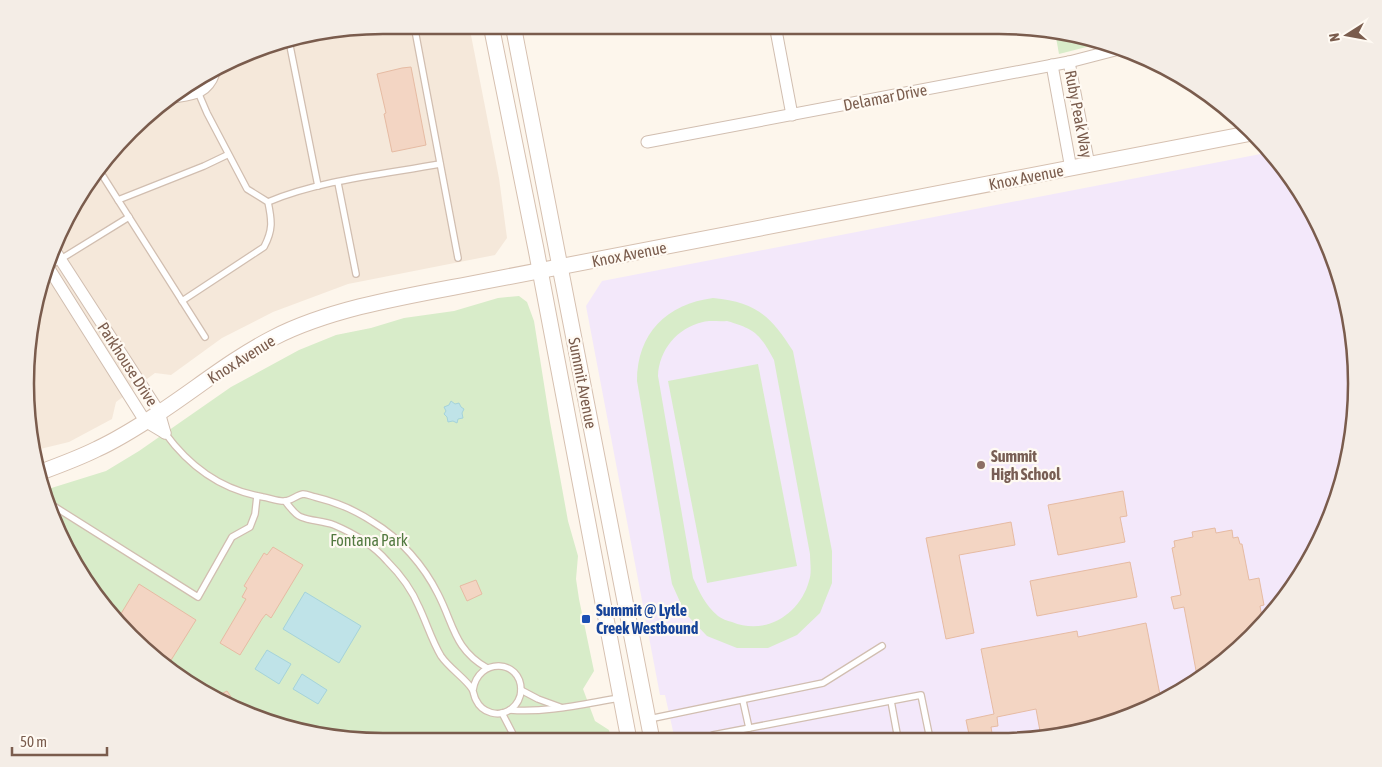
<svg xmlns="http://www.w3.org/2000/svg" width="1382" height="767" font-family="'Asap Condensed',sans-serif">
  <rect width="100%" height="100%" fill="#fdf6ec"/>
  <polygon fill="#f5e8da" points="384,25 469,25 499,178 507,238 495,255 348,284 273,312 222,338 171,375 155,373 116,402 112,419 69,442 36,450 26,407 37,290 86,184 165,99 269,44"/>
  <polygon fill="#f3e8fa" points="1271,152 1283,165 1320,225 1345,291 1356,360 1354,431 1338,499 1309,563 1252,637 1197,682 1114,723 1045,739 675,740 665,695 660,695 586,306 602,281"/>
  <g fill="#d8ecc9" fill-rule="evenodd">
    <polygon points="1055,32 1106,42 1059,54"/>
    <polygon points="519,296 527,302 534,321 550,422 568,521 578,556 576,579 579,599 594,671 583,689 595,721 609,730 611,740 360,741 269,723 204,694 114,620 52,520 45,490 106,471 139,451 231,387 299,350 336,335 371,328 404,318 454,311 498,298"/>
    <path d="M713 298C756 302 771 316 793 351L832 551V583L820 613 797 635 768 648H737L707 636 685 613 672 584 637 381C637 333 667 304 713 298ZM727 321C755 329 760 334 774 360L810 554C810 562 812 573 809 581 800 614 766 636 732 622 727 621 722 619 718 616 705 605 700 593 693 578L658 376C659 350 677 328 703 322 710 320 719 322 727 321Z"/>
    <polygon points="758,364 797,566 707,583 668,381"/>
  </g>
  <g fill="#bfe3e8" stroke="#a5d3da">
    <polygon points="451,401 455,404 459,403 461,407 464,409 462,413 463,418 458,419 457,423 453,421 448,422 447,417 444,414 446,411 444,407 449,405"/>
    <polygon points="305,592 361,626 339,663 283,629"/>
    <polygon points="267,650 291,664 279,684 255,669"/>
    <polygon points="302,674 327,690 318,704 293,689"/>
  </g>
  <g fill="#f3d5c3" stroke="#e6bba3">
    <polygon points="411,67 426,145 392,152 384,114 386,113 377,74 402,68"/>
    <polygon points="1123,491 1127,516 1120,517 1125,542 1058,555 1048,505"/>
    <polygon points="1011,522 1015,545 959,555 974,633 946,639 926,538"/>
    <polygon points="1215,528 1216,533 1232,530 1233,538 1238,537 1240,544 1242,544 1249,580 1259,578 1264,605 1260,606 1263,623 1252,637 1198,681 1184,607 1174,609 1171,597 1181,595 1172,548 1175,547 1174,541 1193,537 1192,532"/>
    <polygon points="273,547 303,565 271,618 266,614 262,619 240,655 220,643 246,599 242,597 247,588 244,586 264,553 267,555"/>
    <polygon points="1130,562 1137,597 1037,616 1030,581"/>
    <polygon points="476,580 482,594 467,601 460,586"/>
    <polygon points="139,584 196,620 168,665 116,622"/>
    <polygon points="1146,623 1161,700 1108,724 1107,718 1040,731 1036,709 997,717 998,726 991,727 993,739 970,739 966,720 994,714 981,649 1077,631 1078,637"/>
    <polygon points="227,691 240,710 213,698"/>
  </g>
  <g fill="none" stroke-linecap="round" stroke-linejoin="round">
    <defs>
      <g id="lane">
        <polyline points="414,25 458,258"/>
        <polyline points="289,41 318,186"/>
        <polyline points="99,170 205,337"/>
        <polyline points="338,183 356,274"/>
        <polyline points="118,200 204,166 227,155"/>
        <path d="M268 202C320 180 385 174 440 164"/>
        <polyline points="48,267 129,217"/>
        <path d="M182 301 264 247C273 230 272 221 268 202L247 189 207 113 198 92"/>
        <path d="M165 433C189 466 222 490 263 497 270 498 279 502 286 501 292 500 297 495 303 494 307 494 311 496 315 497 336 502 355 510 373 522 400 538 424 566 438 594 454 625 454 649 487 668"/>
        <polyline points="44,487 52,505 198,597 232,537 250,527 255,514 257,496"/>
        <path d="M285 501C289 506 295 515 301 517 311 521 323 521 334 525 353 533 373 545 387 561 400 574 412 590 419 607 427 624 432 641 441 656 449 668 466 679 472 689 474 692 474 697 476 700 482 713 499 718 511 709 517 705 521 697 521 690 521 659 478 657 473 690"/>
        <polyline points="521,690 538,699 560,707"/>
        <polyline points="743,701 749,728"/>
        <polyline points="891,701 898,739"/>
        <path d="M510 710C546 713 583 704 619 698"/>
        <polyline points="502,713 515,738 518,741"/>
        <polyline points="649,719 823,683 882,646"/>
        <polyline points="714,740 713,735 921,695 930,739"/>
      </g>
      <g id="street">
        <polyline points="775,25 792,115"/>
        <polyline points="1069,62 1089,165"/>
        <polyline points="1052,65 1071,169"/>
        <path d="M168 98C189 94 206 96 214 73"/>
        <polyline points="647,142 1069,62 1123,48"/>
        <polyline points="55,251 159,412 165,433"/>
        <polyline points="48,267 145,421 165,433"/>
      </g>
      <g id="secondary">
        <polyline points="491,25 536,249 629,740"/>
        <polyline points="513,25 652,740"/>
        <path d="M41 472C60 465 79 458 97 449 119 439 139 426 159 413 197 388 232 359 273 338 333 307 414 295 481 282L1252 133"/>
      </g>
    </defs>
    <use href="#lane" stroke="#d1beb0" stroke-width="8"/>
    <use href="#street" stroke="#d1beb0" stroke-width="13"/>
    <use href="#secondary" stroke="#d6c0b0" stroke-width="17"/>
    <use href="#lane" stroke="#fff" stroke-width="5.5"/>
    <use href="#street" stroke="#fff" stroke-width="11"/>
    <use href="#secondary" stroke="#fff" stroke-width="15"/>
  </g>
  <circle fill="#8d6e63" stroke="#fffaf3" stroke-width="2" cx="981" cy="465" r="5"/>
  <rect fill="#1a4fb4" stroke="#fffaf3" stroke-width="2" x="581" y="614" width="10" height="10" rx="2.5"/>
  <g text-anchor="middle" stroke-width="4.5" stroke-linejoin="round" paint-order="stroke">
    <g font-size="16" fill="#7a5c4d" stroke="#fffaf3">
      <text transform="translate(885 97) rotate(-11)" y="6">Delamar Drive</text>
      <text transform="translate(1079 114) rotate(79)" y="6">Ruby Peak Way</text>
      <text transform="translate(1026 177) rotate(-11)" y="6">Knox Avenue</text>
      <text transform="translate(629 254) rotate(-11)" y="6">Knox Avenue</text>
      <text transform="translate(241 359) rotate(-32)" y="6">Knox Avenue</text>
      <text transform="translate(128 364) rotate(57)" y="6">Parkhouse Drive</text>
      <text transform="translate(583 383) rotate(79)" y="6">Summit Avenue</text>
    </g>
    <g font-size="16" font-weight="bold" fill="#785e54" stroke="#fffaf3" text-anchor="start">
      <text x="991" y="462">Summit<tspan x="991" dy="18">High School</tspan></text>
    </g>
    <g font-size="16" fill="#537a41" stroke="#fffaf3">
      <text x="369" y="546">Fontana Park</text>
    </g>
    <g font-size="16" font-weight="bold" fill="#164399" stroke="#fffaf3" text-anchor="start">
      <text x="596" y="616">Summit @ Lytle<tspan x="596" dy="18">Creek Westbound</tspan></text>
    </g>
  </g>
  <path d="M0 0H1382V767H0ZM383 34H999A349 349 0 0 1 1348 383V384A349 349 0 0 1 999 733H383A349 349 0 0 1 34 384V383A349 349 0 0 1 383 34Z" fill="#f4ede6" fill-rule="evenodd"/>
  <path fill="none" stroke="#7a5c4d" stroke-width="2.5" d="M383 34H999A349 349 0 0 1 1348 383V384A349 349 0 0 1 999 733H383A349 349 0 0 1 34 384V383A349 349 0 0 1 383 34Z"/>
  <g transform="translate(1347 35) rotate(259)" stroke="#fffaf3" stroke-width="4" paint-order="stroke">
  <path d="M0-4L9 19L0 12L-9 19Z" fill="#7a5c4d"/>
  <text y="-8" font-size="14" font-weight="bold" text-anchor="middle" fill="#7a5c4d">N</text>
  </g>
  <path d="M12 747v8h95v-8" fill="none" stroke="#7a5c4d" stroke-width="2.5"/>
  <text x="20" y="747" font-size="15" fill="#7a5c4d" stroke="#fffaf3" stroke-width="4" paint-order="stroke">50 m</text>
</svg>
